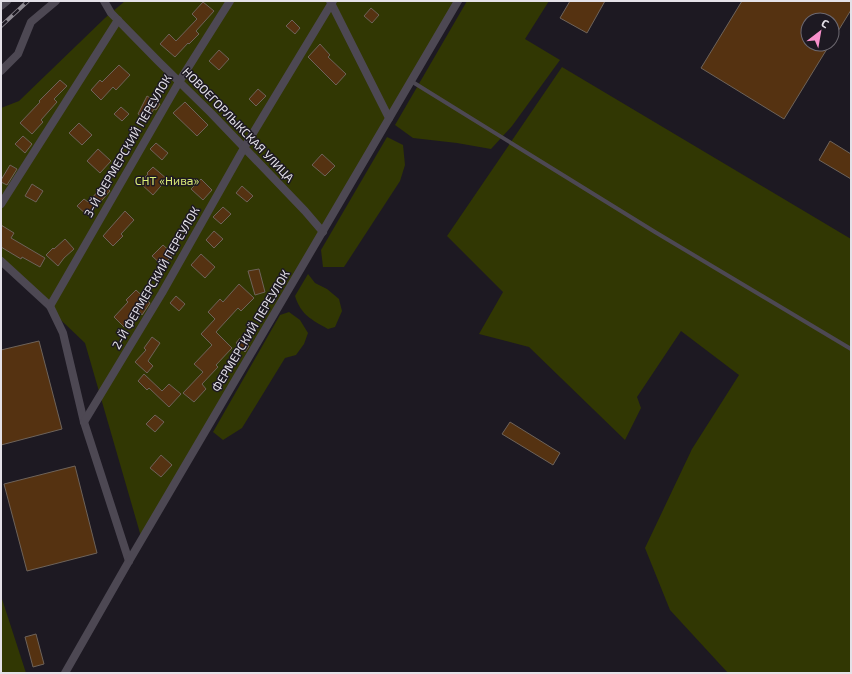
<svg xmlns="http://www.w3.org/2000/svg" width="852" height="674" font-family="'Exo 2',sans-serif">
  <rect width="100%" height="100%" fill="#1d1922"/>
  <g fill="#313703">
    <polygon points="125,1 458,1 142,540 85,343 1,263 1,108 19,101 105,18"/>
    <polygon points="467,1 549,1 525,39 560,60 512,126 491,149 457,143 413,138 395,125"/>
    <polygon points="562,67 851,239 851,673 728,673 670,610 645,548 692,449 739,375 681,331 637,397 641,408 625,440 529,347 479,334 503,292 447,236"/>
    <polygon points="387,137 403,145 405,165 400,181 344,267 323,267 321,250"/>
    <path d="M308 274 315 283 327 289 339 299 342 311 335 327 328 329C312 320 301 315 295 296Z"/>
    <polygon points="289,312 300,320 308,333 304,344 296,355 285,358 242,428 223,440 213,432 280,315"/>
    <polygon points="1,599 2,599 26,673 1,673"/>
  </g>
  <g fill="#553211" stroke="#6e635a">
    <polygon points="570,1 605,1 587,33 560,18"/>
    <polygon points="742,1 851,1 851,10 832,41 832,20 808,20 808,44 830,44 784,119 701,68"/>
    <polygon points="203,2 214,11 196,31 199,34 189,44 188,43 175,57 160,44 169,34 176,41 197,19 192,14"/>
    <polygon points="371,8 379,15 372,23 364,16"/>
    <polygon points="292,20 300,28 295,34 286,26"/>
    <polygon points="320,44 330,55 328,57 346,74 336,85 308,57"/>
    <polygon points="219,50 229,59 219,70 209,61"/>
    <polygon points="119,65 130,75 116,90 113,87 101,100 91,90 100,80 102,82"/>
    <polygon points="60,80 67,86 54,99 57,102 41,120 43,122 32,134 20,123 40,102 39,101"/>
    <polygon points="258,89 266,96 256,106 249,99"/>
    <polygon points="147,96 160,104 156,110 154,109 147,120 138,114"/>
    <polygon points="185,102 208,125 197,136 173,113"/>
    <polygon points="121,107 129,114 122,121 114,114"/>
    <polygon points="79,123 92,135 82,145 69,133"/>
    <polygon points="23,136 32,144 25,153 15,144"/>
    <polygon points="830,141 851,154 851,179 819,160"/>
    <polygon points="156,143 168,153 162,160 150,149"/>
    <polygon points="98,149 111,161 100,173 87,161"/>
    <polygon points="322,154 335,166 325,176 312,165"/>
    <polygon points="10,165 17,169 7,185 1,182 1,180"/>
    <polygon points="153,167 167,179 153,195 140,183 148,174 147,173"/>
    <polygon points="201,179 212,190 203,200 191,189"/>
    <polygon points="32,184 43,191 36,202 25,196"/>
    <polygon points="104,185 110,191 88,216 77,206 84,199 88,202"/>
    <polygon points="242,186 253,196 247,202 236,193"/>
    <polygon points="223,207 231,214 221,224 213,217"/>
    <polygon points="125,211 134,220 121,234 123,236 113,246 103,236"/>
    <polygon points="1,225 14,233 11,238 45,258 40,267 22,257 21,259 1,247"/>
    <polygon points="214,231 223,239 214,248 206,240"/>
    <polygon points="65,239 74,249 64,258 58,266 46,255 53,248 54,249"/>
    <polygon points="163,245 173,254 163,266 152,256"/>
    <polygon points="201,254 215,267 205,278 191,265"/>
    <polygon points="259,269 265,292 255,295 248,271"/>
    <polygon points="239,284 254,298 241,311 238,308 216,332 232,348 216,365 218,367 202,384 206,389 194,402 183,393 203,372 194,364 212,345 201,334 215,319 208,312 220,299 223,302"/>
    <polygon points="136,290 150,303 142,315 139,311 124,327 114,317 128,302 126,300"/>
    <polygon points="176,296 185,304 179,311 170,303"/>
    <polygon points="152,337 160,343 148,361 153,366 147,373 135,362 146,350 144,348"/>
    <polygon points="240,338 249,346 245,352 236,343"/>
    <polygon points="39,341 62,429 1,445 1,350"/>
    <polygon points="144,374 162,391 169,384 181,394 169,407 149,388 147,390 138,381"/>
    <polygon points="155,415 164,422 155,432 146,424"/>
    <polygon points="510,422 560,453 553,465 502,434"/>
    <polygon points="161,455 172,465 161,477 150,468"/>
    <polygon points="75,466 97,553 27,571 4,484"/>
    <polygon points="36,634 44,664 33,667 25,637"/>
  </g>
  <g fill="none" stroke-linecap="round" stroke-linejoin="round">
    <polyline stroke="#4d4853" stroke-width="4" points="411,81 655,232 851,349"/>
    <g stroke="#4d4853" stroke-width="8">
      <polyline points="104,1 111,13 158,61 211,113 305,211 323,232"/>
      <polyline points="330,1 389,118"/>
      <polyline points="1,6 7,1"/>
      <polyline points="1,71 18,54 31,22 56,1"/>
      <polyline points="1,204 118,20"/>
      <polyline points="1,261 50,306 63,333 84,422 129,561"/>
      <polyline points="50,306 179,82 230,1"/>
      <polyline points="84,422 162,293 244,148 333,1"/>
      <polyline points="65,673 129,561 458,1"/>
    </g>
    <defs>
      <polyline id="rail" points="1,26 28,1"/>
    </defs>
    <use href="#rail" stroke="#8d8991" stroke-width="4"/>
    <use href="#rail" stroke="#1d1922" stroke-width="2.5" stroke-dasharray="8" stroke-linecap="butt"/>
  </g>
  <g text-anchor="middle" stroke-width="3" stroke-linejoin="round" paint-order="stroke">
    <g font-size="12" fill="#e4e1e8" stroke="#1d1922">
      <text transform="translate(238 125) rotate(46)" y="4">НОВОЕГОРЛЫКСКАЯ УЛИЦА</text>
      <text transform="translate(128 146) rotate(-60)" y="4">3-Й ФЕРМЕРСКИЙ ПЕРЕУЛОК</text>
      <text transform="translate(156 278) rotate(-60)" y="4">2-Й ФЕРМЕРСКИЙ ПЕРЕУЛОК</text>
      <text transform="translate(251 331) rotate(-59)" y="4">ФЕРМЕРСКИЙ ПЕРЕУЛОК</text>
    </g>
    <g font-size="12" fill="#dcee78" stroke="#1d1922">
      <text x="167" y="185">СНТ «Нива»</text>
    </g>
  </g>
  <rect width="852" height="674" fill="none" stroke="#e4e1e8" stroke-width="4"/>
  <g transform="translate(820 32) rotate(31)"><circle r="19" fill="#1d1922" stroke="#6d6971"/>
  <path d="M0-3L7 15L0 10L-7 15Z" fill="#f890cc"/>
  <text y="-6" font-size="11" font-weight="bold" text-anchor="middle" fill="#e4e1e8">С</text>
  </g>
</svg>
